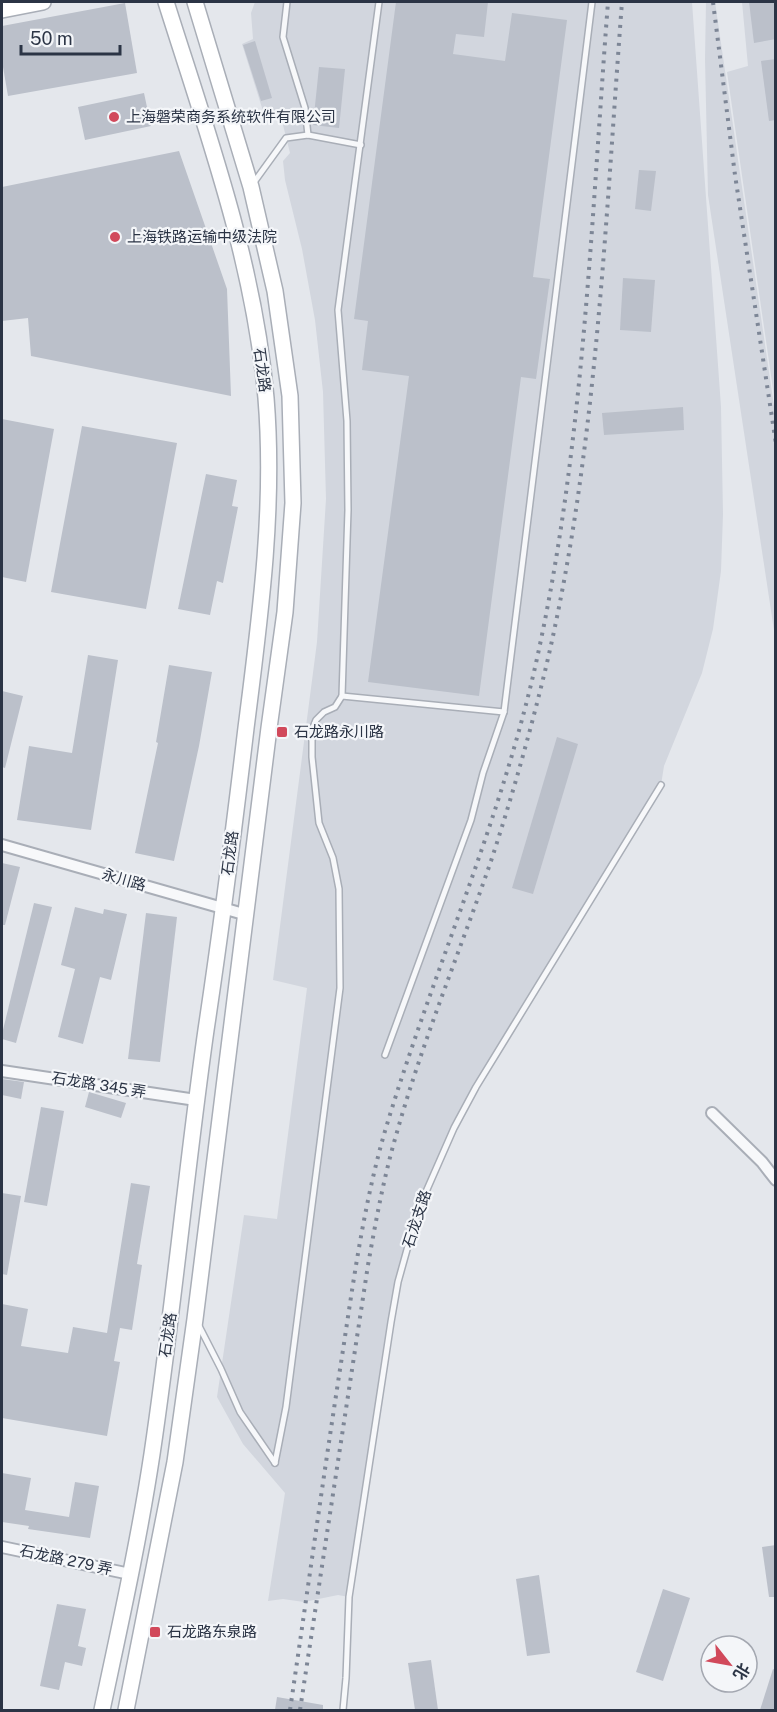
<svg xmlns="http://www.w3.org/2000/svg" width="777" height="1712" font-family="'Public Sans','Noto Sans SC',sans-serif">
  <rect width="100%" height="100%" fill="#e4e7ec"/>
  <g fill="#d2d6de">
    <polygon points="255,2 692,2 721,407 723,514 721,571 713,629 702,673 664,766 661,785 476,1087 418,1210 398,1282 349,1597 338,1595 304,1602 283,1599 268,1601 285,1493 243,1444 217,1397 244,1215 277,1219 307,988 273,980 317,642 326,499 323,392 315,320 302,249 285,180 283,161 290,153 282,121 263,111 242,44 253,39 251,13"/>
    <polygon points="706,2 715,2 775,413 775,637 708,195 705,59"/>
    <polygon points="742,2 775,2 775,403 727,72 748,66"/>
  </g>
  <g fill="#bbc0ca">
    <polygon points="396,2 488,2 484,37 456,34 453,54 505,61 512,13 567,20 533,277 550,279 536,379 521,377 479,696 368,682 409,376 362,370 368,321 354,319"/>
    <polygon points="749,2 776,2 776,39 754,43"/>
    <polygon points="125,3 137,73 8,96 2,61 2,26"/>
    <polygon points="255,41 272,98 261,101 243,45"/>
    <polygon points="776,59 776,120 769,121 761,61"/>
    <polygon points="319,67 345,69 339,128 313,125"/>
    <polygon points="144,93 151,126 85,140 78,107"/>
    <polygon points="179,151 227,289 231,396 31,356 28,318 2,321 2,187"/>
    <polygon points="639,170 656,171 651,211 635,209"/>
    <polygon points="623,278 655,280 651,332 620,330"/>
    <polygon points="683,407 684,430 604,435 602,413"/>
    <polygon points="2,419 54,429 26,582 2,577"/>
    <polygon points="82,426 177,443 146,609 51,592"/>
    <polygon points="206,474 237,480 232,506 238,507 223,583 217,581 210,615 178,609"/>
    <polygon points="88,655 118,660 91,830 17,820 29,746 72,753"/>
    <polygon points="169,665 212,672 199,746 174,861 135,853 158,743 156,742"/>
    <polygon points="2,691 23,696 5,768 2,767"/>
    <polygon points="557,737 578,744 533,894 512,888"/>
    <polygon points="2,863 20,867 5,925 2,925"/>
    <polygon points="34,903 52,907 16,1043 2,1039 2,1034"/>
    <polygon points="75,907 103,914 104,909 127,914 111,980 100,977 83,1044 58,1037 75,969 61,965"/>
    <polygon points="146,913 177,917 160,1062 128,1059"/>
    <polygon points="2,1079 24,1082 21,1099 2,1095"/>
    <polygon points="89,1092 126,1103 121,1118 85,1107"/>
    <polygon points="41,1107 64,1111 47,1206 24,1202"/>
    <polygon points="131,1183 150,1186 137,1264 142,1265 132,1330 120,1328 114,1361 120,1362 107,1436 2,1418 2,1304 28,1309 21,1346 68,1353 73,1327 107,1333"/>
    <polygon points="2,1193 21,1196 7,1275 2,1274"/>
    <polygon points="2,1473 31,1478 25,1510 69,1517 75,1482 99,1486 90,1538 28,1529 29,1526 2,1522"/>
    <polygon points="776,1545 776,1597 769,1597 762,1547"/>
    <polygon points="539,1575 550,1653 527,1656 516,1579"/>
    <polygon points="663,1589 690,1598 663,1681 636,1672"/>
    <polygon points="57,1604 86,1609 78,1646 86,1648 82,1666 65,1662 59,1690 40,1686"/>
    <polygon points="431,1660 438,1710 415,1710 408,1663"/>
    <polygon points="773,1669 776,1670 776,1710 760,1710"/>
    <polygon points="277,1697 323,1705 323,1710 275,1710"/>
  </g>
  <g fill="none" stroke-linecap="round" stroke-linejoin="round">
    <defs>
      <g id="lane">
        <polyline points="287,2 283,37 305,108 308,135"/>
        <polyline points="252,185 286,138 308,135 361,145"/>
        <polyline points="342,696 348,510 347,421 338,310 379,2"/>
        <polyline points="385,1055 471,820 483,773 504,712 592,2"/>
        <polyline points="199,1326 221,1369 240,1412 275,1463"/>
        <polyline points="275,1463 286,1407 340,988 339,889 333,858 319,823 312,757 312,730 316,720 324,712 335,707 342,696 504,712"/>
        <polyline points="343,1710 346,1678 349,1597 391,1322 398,1282 418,1210 454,1128 476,1087 661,785"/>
      </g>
      <g id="street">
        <polyline points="2,845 247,915"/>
        <polyline points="2,1071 196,1100"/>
        <polyline points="712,1113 762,1162 776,1180"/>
        <polyline points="2,1547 130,1574"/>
      </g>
      <g id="secondary">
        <polyline points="2,10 43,2"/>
        <path d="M102 1710C120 1625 139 1540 152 1454 173 1313 186 1171 206 1030 221 930 234 829 246 728 260 618 275 508 266 398 254 261 207 132 166 2"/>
        <polyline points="126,1710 175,1462 195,1319 269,728 285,612 293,503 290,396 275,291 251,187 195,2"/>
      </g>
    </defs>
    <use href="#lane" stroke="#a9aeb7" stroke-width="8"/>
    <use href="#street" stroke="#a9aeb7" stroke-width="14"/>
    <use href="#secondary" stroke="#a9aeb7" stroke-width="18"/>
    <use href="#lane" stroke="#f7f8fa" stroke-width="5"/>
    <use href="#street" stroke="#f7f8fa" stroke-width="10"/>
    <use href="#secondary" stroke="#fff" stroke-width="15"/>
    <g stroke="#7d8696" stroke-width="4" stroke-dasharray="3 6" stroke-linecap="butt">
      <polyline points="713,2 735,175 776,444"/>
      <path d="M290 1710C307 1595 323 1479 341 1363 353 1285 363 1207 385 1131 432 974 500 824 536 663 584 446 591 223 608 2"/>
      <path d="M300 1710 368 1265C376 1220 384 1176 397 1132 423 1040 460 951 491 861 512 797 530 733 546 667 597 450 605 224 622 2"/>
    </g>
  </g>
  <g fill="#d1495b" stroke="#f4f6f9" stroke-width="2">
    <circle cx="114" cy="117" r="6"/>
    <circle cx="115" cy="237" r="6"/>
    <rect x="276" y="726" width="12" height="12" rx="3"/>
    <rect x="149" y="1626" width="12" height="12" rx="3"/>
  </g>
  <g text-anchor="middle" stroke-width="4.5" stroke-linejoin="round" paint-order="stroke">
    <g font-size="15" fill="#2b3445" stroke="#f4f6f9" text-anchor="start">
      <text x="126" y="122">上海磐荣商务系统软件有限公司</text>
      <text x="127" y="242">上海铁路运输中级法院</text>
      <text x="294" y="737">石龙路永川路</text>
      <text x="167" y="1637">石龙路东泉路</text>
    </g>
    <g font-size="15" fill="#2b3445" stroke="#f4f6f9">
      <text transform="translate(262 370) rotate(82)" y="5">石龙路</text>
      <text transform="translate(230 853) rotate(-83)" y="5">石龙路</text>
      <text transform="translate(124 880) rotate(16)" y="5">永川路</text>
      <text transform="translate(99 1085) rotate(9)" y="5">石龙路 345 弄</text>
      <text transform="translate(417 1219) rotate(-72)" y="5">石龙支路</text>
      <text transform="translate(168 1335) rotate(-82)" y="5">石龙路</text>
      <text transform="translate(66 1560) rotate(12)" y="5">石龙路 279 弄</text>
    </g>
  </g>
  <rect width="777" height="1712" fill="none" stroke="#2b3445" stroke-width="6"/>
  <g transform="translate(729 1664) rotate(121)"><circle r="28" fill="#f4f6f9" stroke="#a4a8b1" stroke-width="1.5"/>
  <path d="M0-4.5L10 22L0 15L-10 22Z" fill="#d1495b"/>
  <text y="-9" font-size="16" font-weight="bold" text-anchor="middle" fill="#2b3445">北</text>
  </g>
  <path d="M21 45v9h99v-9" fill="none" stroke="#2b3445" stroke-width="3"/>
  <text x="30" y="45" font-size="18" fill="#2b3445" stroke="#f4f6f9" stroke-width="4.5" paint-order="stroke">50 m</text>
</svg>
